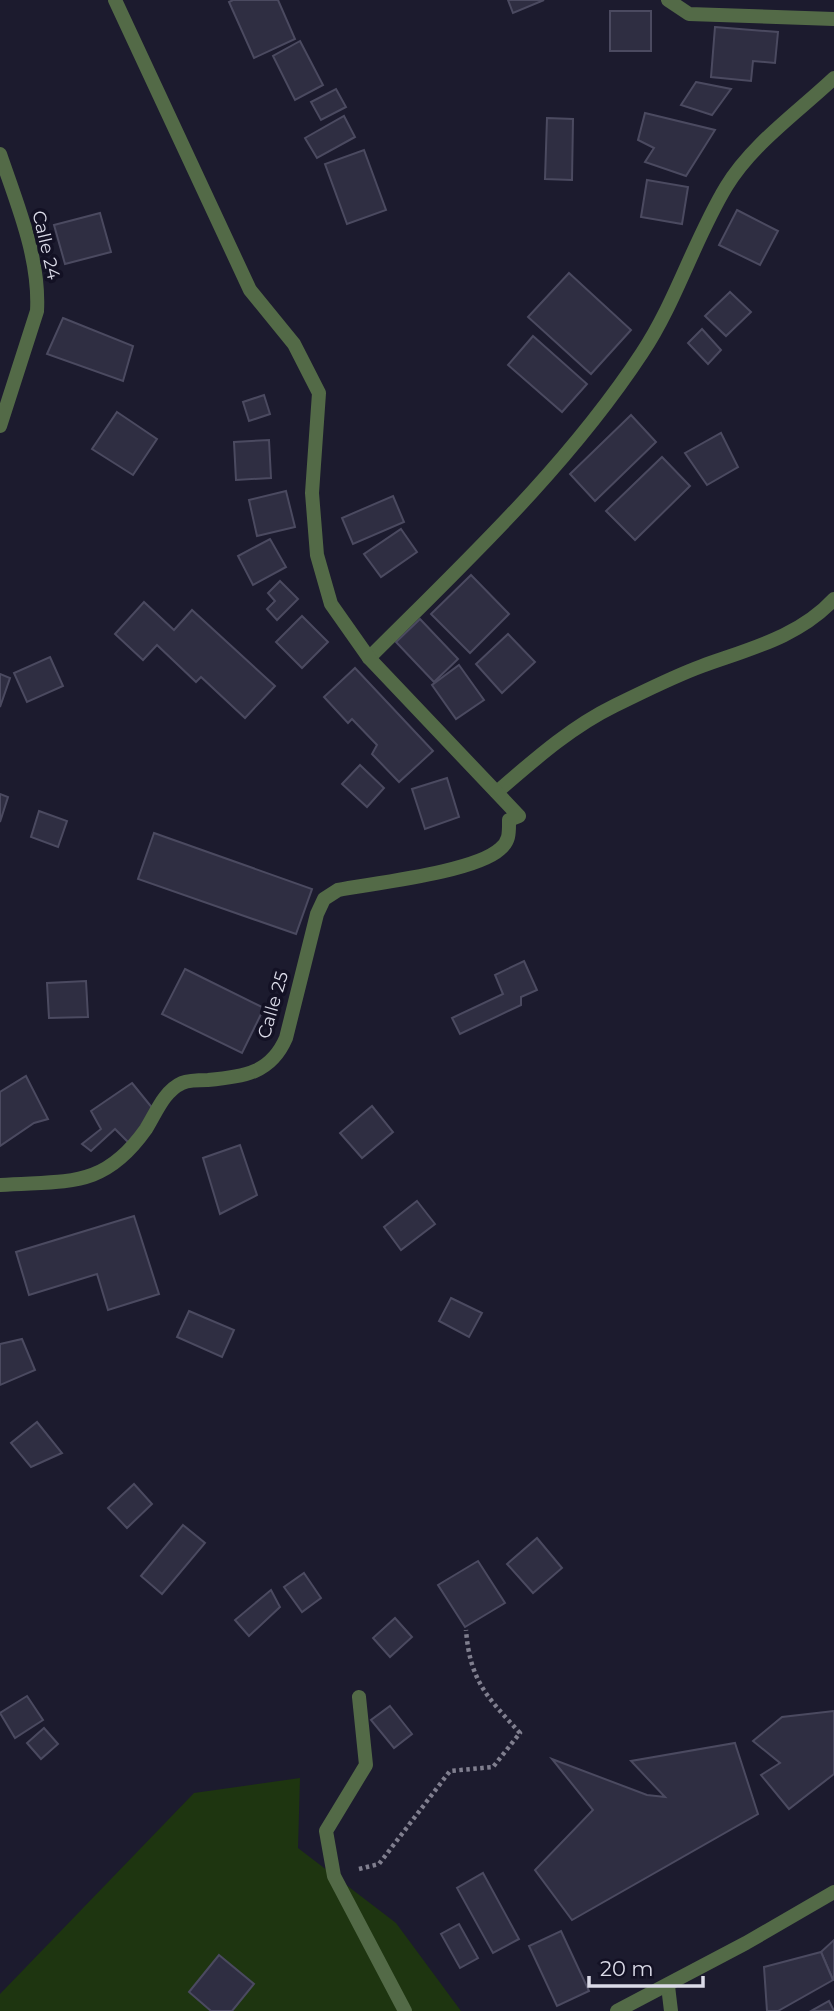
<svg xmlns="http://www.w3.org/2000/svg" width="834" height="2011" font-family="Montserrat,sans-serif">
  <rect width="100%" height="100%" fill="#1c1b2e"/>
  <polygon fill="#1e3510" points="300,1778 298,1848 396,1923 461,2011 0,2011 0,1994 194,1793"/>
  <g fill="#2f2e42" stroke="#4b4a60" stroke-width="2">
    <polygon points="233,0 278,0 295,39 254,58 229,2"/>
    <polygon points="508,0 544,0 513,13"/>
    <rect x="610" y="11" width="41" height="40"/>
    <polygon points="715,27 778,32 775,63 753,61 751,81 711,77"/>
    <polygon points="300,41 323,85 295,100 273,56"/>
    <polygon points="696,82 731,89 712,115 681,105"/>
    <polygon points="336,89 346,107 321,120 311,102"/>
    <polygon points="645,113 715,130 686,176 645,162 654,148 638,140"/>
    <polygon points="344,116 355,137 317,158 305,138"/>
    <polygon points="547,118 573,119 572,180 545,179"/>
    <polygon points="364,150 386,210 347,224 325,164"/>
    <polygon points="647,180 688,187 682,224 641,217"/>
    <polygon points="737,210 778,231 760,265 719,245"/>
    <polygon points="100,213 111,252 65,264 54,225"/>
    <polygon points="569,273 631,330 591,374 528,317"/>
    <polygon points="730,292 751,312 726,336 705,316"/>
    <polygon points="63,318 133,346 123,381 47,354"/>
    <polygon points="702,329 721,350 708,364 688,343"/>
    <polygon points="533,336 587,384 562,412 508,365"/>
    <polygon points="264,395 270,414 249,421 243,402"/>
    <polygon points="117,412 157,439 133,475 92,449"/>
    <polygon points="631,415 656,442 595,501 570,474"/>
    <polygon points="721,433 738,467 707,485 685,453"/>
    <polygon points="269,440 271,478 236,480 234,442"/>
    <polygon points="662,457 690,486 635,540 606,511"/>
    <polygon points="286,491 295,527 257,536 249,500"/>
    <polygon points="393,496 404,522 353,544 342,518"/>
    <polygon points="401,529 417,552 381,577 364,554"/>
    <polygon points="270,539 286,567 253,585 238,556"/>
    <polygon points="471,575 509,614 470,653 431,614"/>
    <polygon points="280,581 298,599 277,620 267,609 275,601 268,593"/>
    <polygon points="144,602 174,630 192,610 275,686 245,718 201,677 196,682 157,645 143,660 115,634"/>
    <polygon points="302,616 328,642 302,668 276,642"/>
    <polygon points="420,619 458,659 434,682 396,642"/>
    <polygon points="508,634 535,662 502,693 476,664"/>
    <polygon points="50,657 63,686 27,702 14,673"/>
    <polygon points="459,665 484,700 456,719 432,685"/>
    <polygon points="355,668 433,751 399,782 372,754 377,745 352,719 348,723 324,697"/>
    <polygon points="0,674 10,678 0,707"/>
    <polygon points="360,765 384,788 367,807 342,784"/>
    <polygon points="447,778 459,817 425,829 412,789"/>
    <polygon points="0,794 8,797 0,822"/>
    <polygon points="39,811 67,821 58,847 31,837"/>
    <polygon points="154,833 312,889 296,934 138,879"/>
    <polygon points="524,961 537,990 521,997 521,1005 460,1034 452,1018 503,994 495,975"/>
    <polygon points="185,969 264,1008 242,1053 162,1014"/>
    <polygon points="86,981 88,1017 49,1018 47,983"/>
    <polygon points="26,1076 48,1119 34,1123 0,1146 0,1092"/>
    <polygon points="132,1083 158,1115 129,1143 115,1129 91,1151 82,1144 101,1129 91,1111"/>
    <polygon points="372,1106 393,1132 362,1158 340,1133"/>
    <polygon points="240,1145 257,1195 220,1214 203,1158"/>
    <polygon points="417,1201 435,1224 401,1250 384,1227"/>
    <polygon points="134,1216 159,1294 108,1310 97,1274 29,1295 16,1252"/>
    <polygon points="451,1298 482,1313 469,1337 439,1321"/>
    <polygon points="189,1311 234,1330 222,1357 177,1337"/>
    <polygon points="22,1339 35,1370 0,1385 0,1344"/>
    <polygon points="37,1422 62,1453 31,1467 11,1443"/>
    <polygon points="134,1484 152,1504 127,1528 108,1508"/>
    <polygon points="183,1525 205,1543 162,1594 141,1576"/>
    <polygon points="537,1538 562,1568 533,1593 507,1564"/>
    <polygon points="478,1561 505,1603 465,1627 438,1585"/>
    <polygon points="304,1573 321,1598 302,1612 284,1587"/>
    <polygon points="271,1590 280,1607 249,1636 235,1620"/>
    <polygon points="395,1618 412,1637 390,1657 373,1638"/>
    <polygon points="27,1696 43,1720 15,1738 0,1713"/>
    <polygon points="390,1706 412,1734 394,1748 371,1720"/>
    <polygon points="834,1711 834,1774 789,1809 761,1775 780,1763 753,1741 782,1717"/>
    <polygon points="44,1728 58,1744 41,1759 27,1743"/>
    <polygon points="735,1743 758,1814 572,1920 535,1870 593,1810 552,1759 647,1795 665,1797 631,1761"/>
    <polygon points="483,1873 519,1939 493,1953 457,1888"/>
    <polygon points="459,1924 478,1958 460,1968 441,1934"/>
    <polygon points="561,1931 589,1991 557,2006 529,1946"/>
    <polygon points="834,1940 834,1980 833,1980 821,1952"/>
    <polygon points="821,1952 833,1980 778,2011 767,2011 764,1967"/>
    <polygon points="219,1955 254,1984 232,2011 211,2011 189,1992"/>
    <polygon points="829,2001 834,2011 811,2011"/>
  </g>
  <g fill="none" stroke-linecap="round" stroke-linejoin="round">
    <path stroke="#807f8f" stroke-width="4.5" stroke-dasharray="3.5 3.5" stroke-linecap="butt" d="M359 1869 379 1864 450 1771 493 1767 520 1733C487 1697 470 1681 466 1630"/>
    <path stroke="#536a47" stroke-width="14" d="M498 791C534 760 571 727 614 706 643 692 672 677 702 666 749 649 799 637 834 599"/>
    <g stroke="#536a47" stroke-width="14">
      <polyline points="668,0 689,14 834,19"/>
      <path d="M0 154C17 204 40 258 37 311L0 426"/>
      <path d="M369 658C465 562 567 467 642 353 676 302 694 240 726 187 752 144 798 112 834 78"/>
      <path d="M0 1185C67 1180 103 1190 146 1129 156 1113 164 1091 182 1083 189 1080 200 1080 208 1080 244 1077 271 1073 286 1038L317 914 324 899 338 890C375 883 475 872 500 849 510 841 509 832 509 820L519 816 369 658 331 604 317 555 312 493 319 393 294 344 250 290 115 0"/>
      <polyline points="359,1697 366,1765 326,1831 334,1876 405,2011"/>
      <polyline points="668,1986 671,2011"/>
      <polyline points="617,2011 746,1943 834,1892"/>
    </g>
  </g>
  <g text-anchor="middle" stroke-width="7" stroke-linejoin="round" paint-order="stroke">
    <g font-size="18" fill="#dbdbe8" stroke="#131124">
      <text transform="translate(46 245) rotate(77)" y="6">Calle 24</text>
      <text transform="translate(273 1005) rotate(-74)" y="6">Calle 25</text>
    </g>
  </g>
  <path d="M589 1976v10h114v-10" fill="none" stroke="#dbdbe8" stroke-width="3.5"/>
  <text x="600" y="1976" font-size="21" fill="#dbdbe8" stroke="#131124" stroke-width="5" paint-order="stroke">20 m</text>
</svg>
